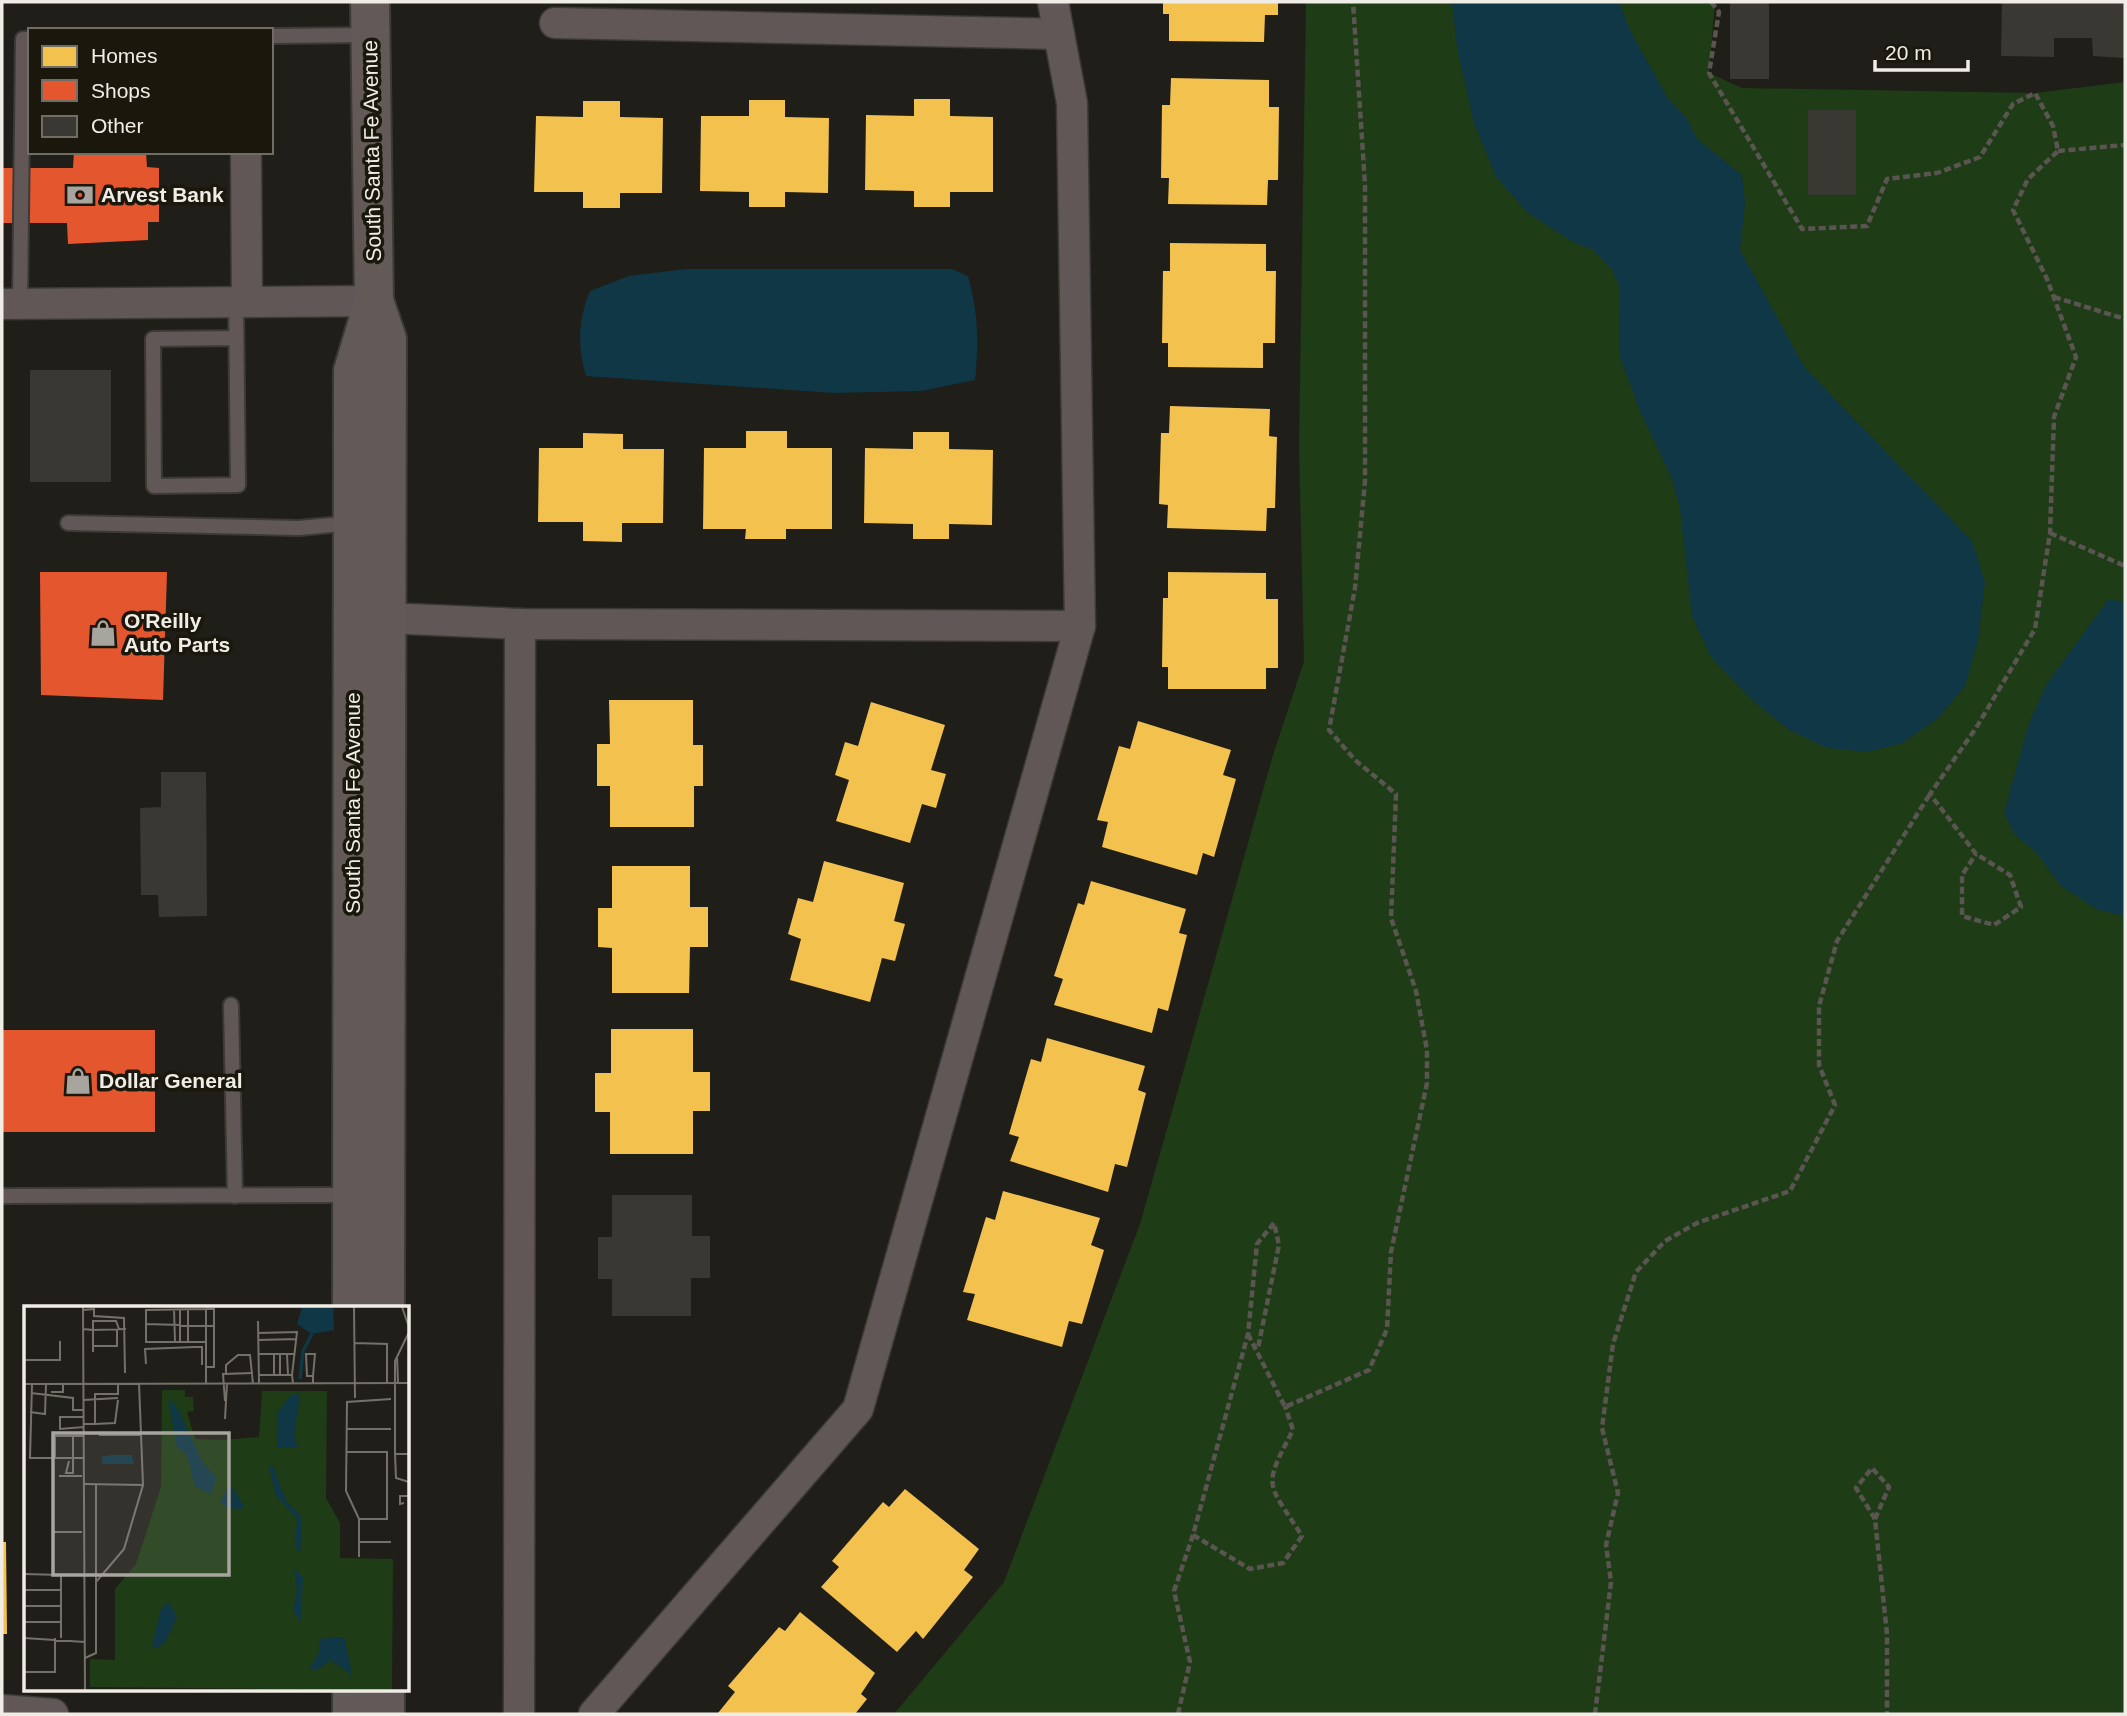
<svg xmlns="http://www.w3.org/2000/svg" width="2127" height="1716" font-family="Helvetica,sans-serif">
  <rect width="100%" height="100%" fill="#201e18"/>
  <polygon fill="#1e3c15" points="1306,2 1715,2 1709,73 1742,88 2035,93 2125,82 2125,1714 894,1714 1004,1582 1140,1224 1273,755 1304,661 1299,445"/>
  <g fill="#0f3746">
    <polygon points="1452,2 1619,2 1629,28 1667,97 1686,117 1697,139 1742,175 1745,203 1740,250 1805,368 1972,541 1985,582 1978,641 1965,686 1937,719 1902,743 1868,752 1828,748 1789,730 1751,699 1711,657 1692,616 1680,508 1672,479 1640,411 1619,354 1620,289 1612,269 1593,250 1573,242 1528,213 1496,177 1474,123 1457,48"/>
    <path d="M686 269H952L968 276C978 312 979 342 975 380L921 391 833 393 586 376C577 346 578 320 590 291L629 276Z"/>
    <polygon points="2108,600 2125,601 2125,916 2096,909 2060,885 2037,853 2015,835 2004,813 2029,723 2046,685"/>
  </g>
  <g fill="#f2c14e">
    <polygon points="1163,2 1278,2 1278,15 1265,15 1264,42 1169,41 1169,14 1163,14"/>
    <polygon points="1171,78 1269,80 1269,107 1279,107 1278,180 1268,180 1267,205 1168,204 1169,178 1161,178 1162,105 1170,105"/>
    <polygon points="914,99 950,99 950,116 993,117 993,192 950,192 950,207 914,207 914,191 865,190 866,115 914,116"/>
    <polygon points="749,100 785,100 785,117 829,118 828,193 785,192 785,207 749,207 749,192 700,191 701,116 749,116"/>
    <polygon points="583,101 620,101 620,117 663,118 662,193 620,193 620,208 583,208 583,192 534,192 536,116 583,117"/>
    <polygon points="1170,243 1266,244 1266,271 1276,271 1275,343 1263,343 1263,368 1168,367 1168,343 1162,343 1163,271 1170,271"/>
    <polygon points="1170,406 1270,409 1269,436 1277,437 1275,508 1267,508 1266,531 1167,528 1168,505 1159,504 1161,433 1169,433"/>
    <polygon points="746,431 787,431 787,448 832,448 832,529 786,529 786,539 745,539 746,529 703,529 704,448 746,448"/>
    <polygon points="913,432 949,432 949,449 993,450 992,525 949,524 949,539 913,539 913,524 864,523 865,448 913,449"/>
    <polygon points="583,433 623,434 623,449 664,449 663,523 622,523 622,542 583,541 583,522 538,522 539,448 583,448"/>
    <polygon points="1168,572 1266,573 1266,599 1278,599 1278,668 1266,668 1266,689 1168,689 1168,667 1162,667 1163,598 1168,598"/>
    <polygon points="609,700 693,700 693,745 703,745 703,786 694,786 694,827 610,827 610,786 597,786 597,744 610,744"/>
    <polygon points="871,702 945,725 931,770 946,774 936,808 922,804 910,843 836,821 849,780 835,775 845,742 858,746"/>
    <polygon points="1138,721 1231,750 1223,775 1236,779 1214,857 1203,853 1197,875 1102,847 1108,822 1097,820 1119,746 1130,749"/>
    <polygon points="824,861 904,883 894,921 905,924 895,961 882,958 870,1002 790,980 801,939 788,934 798,898 813,902"/>
    <polygon points="612,866 690,866 690,907 708,907 708,947 690,947 689,993 612,993 612,948 598,947 598,908 612,908"/>
    <polygon points="1091,881 1186,909 1179,933 1187,935 1168,1011 1158,1008 1152,1033 1054,1005 1063,979 1054,976 1078,903 1084,905"/>
    <polygon points="611,1029 693,1029 693,1072 710,1072 710,1111 693,1111 693,1154 610,1154 610,1112 595,1112 595,1073 611,1073"/>
    <polygon points="1047,1038 1145,1066 1138,1090 1146,1093 1127,1167 1115,1164 1108,1192 1010,1161 1019,1137 1009,1134 1031,1059 1041,1062"/>
    <polygon points="1003,1191 1100,1218 1091,1245 1104,1250 1082,1324 1069,1321 1062,1347 967,1320 975,1294 963,1292 986,1217 995,1220"/>
    <polygon points="905,1489 979,1549 964,1570 973,1577 923,1639 916,1631 897,1652 821,1587 839,1567 832,1561 883,1502 889,1507"/>
    <polygon points="2,1542 6,1542 7,1634 2,1634"/>
    <polygon points="800,1612 875,1673 861,1694 867,1699 855,1714 720,1714 718,1713 735,1692 728,1686 779,1627 785,1631"/>
  </g>
  <g fill="#e4572e">
    <polygon points="74,152 146,152 147,167 159,168 159,222 148,222 148,240 68,244 67,223 2,223 2,168 73,168"/>
    <polygon points="40,572 167,572 163,700 41,695"/>
    <rect x="2" y="1030" width="153" height="102"/>
  </g>
  <g fill="#3a3833">
    <rect x="1730" y="2" width="39" height="77"/>
    <polygon points="2002,2 2125,2 2125,58 2093,56 2092,38 2054,38 2054,57 2001,56"/>
    <rect x="1808" y="110" width="48" height="85"/>
    <rect x="30" y="370" width="81" height="112"/>
    <polygon points="161,772 206,772 207,916 159,917 158,895 141,895 140,808 161,807"/>
    <polygon points="612,1195 692,1195 692,1236 710,1236 710,1278 691,1278 691,1316 612,1316 612,1279 598,1279 598,1237 612,1237"/>
  </g>
  <g fill="none" stroke-linecap="round" stroke-linejoin="round">
    <defs>
      <g id="lane">
        <polyline points="271,36 369,35"/>
        <polyline points="236,302 238,485 154,486 153,339 236,338"/>
        <polyline points="20,304 23,39 30,39"/>
        <polyline points="68,523 299,528 352,523"/>
        <polyline points="231,1005 235,1196"/>
        <polyline points="2,1196 351,1195"/>
      </g>
      <g id="street">
        <polyline points="555,23 1059,34"/>
        <polyline points="246,152 247,302"/>
        <polyline points="2,304 374,301"/>
        <polyline points="386,618 520,624 1080,626"/>
        <polyline points="2,1710 53,1714"/>
        <polyline points="519,1714 520,624"/>
        <polyline points="594,1714 858,1409 1080,626 1072,103 1053,2"/>
      </g>
      <g id="secondary">
        <polyline points="374,301 387,339 385,1308"/>
        <polyline points="352,1308 353,371 374,301 370,2"/>
        <polyline points="352,1690 352,1714"/>
        <polyline points="385,1690 385,1714"/>
      </g>
    </defs>
    <use href="#lane" stroke="#3c3a36" stroke-width="18"/>
    <use href="#street" stroke="#3c3a36" stroke-width="33"/>
    <use href="#secondary" stroke="#3c3a36" stroke-width="42"/>
    <g stroke="#5b5552" stroke-width="4.5" stroke-dasharray="7 3.5" stroke-linecap="butt">
      <polyline points="1711,2 1719,12 1709,73 1802,229 1867,226 1887,179 1937,173 1980,157 2013,104 2035,93 2053,126 2058,151 2028,179 2013,210 2047,279 2076,357 2054,417 2050,533 2035,629 1976,728 1930,794 1976,854 2010,875 2021,907 1994,925 1962,916 1962,875 1976,854"/>
      <polyline points="2058,151 2125,145"/>
      <polyline points="2054,297 2125,319"/>
      <polyline points="2050,533 2125,566"/>
      <polyline points="1248,1334 1285,1407 1369,1370 1387,1329 1391,1252 1427,1083 1427,1050 1416,991 1391,918 1396,794 1355,760 1329,730 1355,588 1365,481 1365,185 1353,2"/>
      <polyline points="1875,1519 1889,1487 1872,1468 1856,1488 1875,1519 1887,1634 1887,1714"/>
      <path d="M1193 1535 1250 1569 1283 1563 1302 1536C1267 1481 1262 1489 1293 1430L1285 1406"/>
      <polyline points="1178,1714 1190,1662 1174,1591 1193,1535 1248,1334 1257,1244 1274,1223 1279,1245 1258,1348"/>
      <polyline points="1595,1714 1611,1582 1606,1545 1618,1493 1602,1428 1613,1344 1636,1272 1665,1241 1697,1223 1790,1191 1835,1105 1819,1065 1819,1006 1837,941 1930,794"/>
    </g>
    <use href="#lane" stroke="#615756" stroke-width="14"/>
    <use href="#street" stroke="#615756" stroke-width="30"/>
    <use href="#secondary" stroke="#635a58" stroke-width="38"/>
  </g>
  <defs>
    <symbol id="bank-bare" viewBox="-9 -9 18 18"><path d="M-6-4H6V4H-6ZM0-2.3a2.3 2.3 0 1 0 0 4.6a2.3 2.3 0 1 0 0-4.6Z" fill="#a7a59e" stroke="#1a170d" stroke-width="2.5" paint-order="stroke"/></symbol>
    <symbol id="shop-bare" viewBox="-9 -9 18 18"><path d="M-5-2.5h2.3a2.7 3.5 0 0 1 5.4 0H5L5.5 6h-11ZM-1.5-2.5h3a1.5 2.3 0 0 0-3 0Z" fill="#a7a59e" stroke="#1a170d" stroke-width="2.5" paint-order="stroke"/></symbol>
  </defs>
  <g fill-rule="evenodd">
    <use href="#bank-bare" x="61" y="176" width="38" height="38"/>
    <use href="#shop-bare" x="84" y="614" width="38" height="38"/>
    <use href="#shop-bare" x="59" y="1062" width="38" height="38"/>
  </g>
  <g text-anchor="middle" stroke-width="7" stroke-linejoin="round" paint-order="stroke">
    <g font-size="21" fill="#efede6" stroke="#1a170d">
      <text transform="translate(372 151) rotate(-91)" y="7">South Santa Fe Avenue</text>
      <text transform="translate(353 803) rotate(-90)" y="7">South Santa Fe Avenue</text>
    </g>
    <g font-size="21" font-weight="bold" fill="#efede6" stroke="#1a170d" text-anchor="start">
      <text x="101" y="202">Arvest Bank</text>
      <text x="124" y="628">O'Reilly<tspan x="124" dy="24">Auto Parts</tspan></text>
      <text x="99" y="1088">Dollar General</text>
    </g>
  </g>
  <g transform="translate(24 1306)">
    <rect width="385" height="385" fill="#201e18"/>
    <path d="M138 84H161V91H169L170 105 163 106 171 133 198 134 235 131 238 85H303L302 192 316 217V252L369 253 368 384 66 381V353L91 354V283L112 258 137 181Z" fill="#1e3c15"/>
    <path d="M278 1H309L310 24 287 28 273 18ZM276 87 270 130 274 141 253 142V107L266 90ZM144 92 153 101 179 157 192 171 187 188 171 181 163 149 153 141ZM86 149H108L110 158H78V151ZM249 160 262 194 278 212 276 247 271 241 273 212 252 190 245 161ZM206 177 219 199 220 203 203 202 196 196ZM270 262 279 271 277 315 269 305 273 284ZM145 296 153 311 141 337 131 343 128 339 137 303ZM320 331 327 363 326 378 325 367 307 354 291 365 286 362 296 344 295 333Z" fill="#0f3746"/>
    <path fill="none" stroke="#0f3746" stroke-width="3.5" d="M276 73 279 45 288 28"/>
    <path fill="none" stroke="#73716a" stroke-width="2" d="M59 1 61 384M330 1 331 92M378 1 385 21M150 3 151 36M156 3V36M164 3V36M182 3H190V61H182M59 4 70 3V10L100 12 101 67M234 15 235 77M122 18 190 20M59 23 69 24V46M95 23 92 15H69V24L102 23M385 26 371 55V148H385M234 27 273 26 268 69M234 34 273 33M182 36H122V4L182 3V77M331 37 363 38V77M69 40H93V23M234 48H270M256 48V69M263 48 264 69M373 50 374 77M0 54H36V35M122 58 121 43 171 41H178V59M202 67V59L214 49H226L229 78M234 69H268L269 77M250 69V48M289 70 291 48H282L283 70H289V77M0 78 385 77M8 78 6 152H60M27 86H39V77M7 87 49 92V104H59M59 94 94 92M201 95 199 68 229 67M6 106 21 108 22 78M60 111H36V123L60 121M201 113 203 77M60 118H71V88H94V77M71 118 91 117 94 94M322 123H367M75 129H117M49 130V152M322 146H363V213H335M371 148 372 172 385 176M31 152V130H60M45 155 42 167H49V152M35 170H58M61 178 119 179M380 197 376 198V190H385M29 226H58M335 236H367M335 251V213L322 185 323 96 367 93M0 268 37 269V332M72 276 100 243 119 179 115 77M0 284H37M0 300H37M0 316H37M0 332 61 336M61 352 72 347V178M0 366H31V332"/>
    <path fill="#a7a59e" fill-opacity="0.15" stroke="#a7a59e" stroke-width="3.5" d="M29 127H205V269H29Z"/>
    <rect width="385" height="385" fill="none" stroke="#efede6" stroke-width="3.5"/>
  </g>
  <rect width="2127" height="1716" fill="none" stroke="#efede6" stroke-width="7"/>
  <rect x="28" y="28" width="245" height="126" fill="#1a170d" stroke="#6f6d64" stroke-width="2"/>
  <rect x="42" y="46" width="35" height="21" fill="#f2c14e" stroke="#6f6d64" stroke-width="2"/>
  <text x="91" y="63" font-size="21" fill="#efede6">Homes</text>
  <rect x="42" y="80" width="35" height="21" fill="#e4572e" stroke="#6f6d64" stroke-width="2"/>
  <text x="91" y="98" font-size="21" fill="#efede6">Shops</text>
  <rect x="42" y="116" width="35" height="21" fill="#3a3833" stroke="#6f6d64" stroke-width="2"/>
  <text x="91" y="133" font-size="21" fill="#efede6">Other</text>
  <path d="M1875 60v10h93v-10" fill="none" stroke="#efede6" stroke-width="3.5"/>
  <text x="1885" y="60" font-size="21" fill="#efede6" stroke="#1a170d" stroke-width="5" paint-order="stroke">20 m</text>
</svg>
